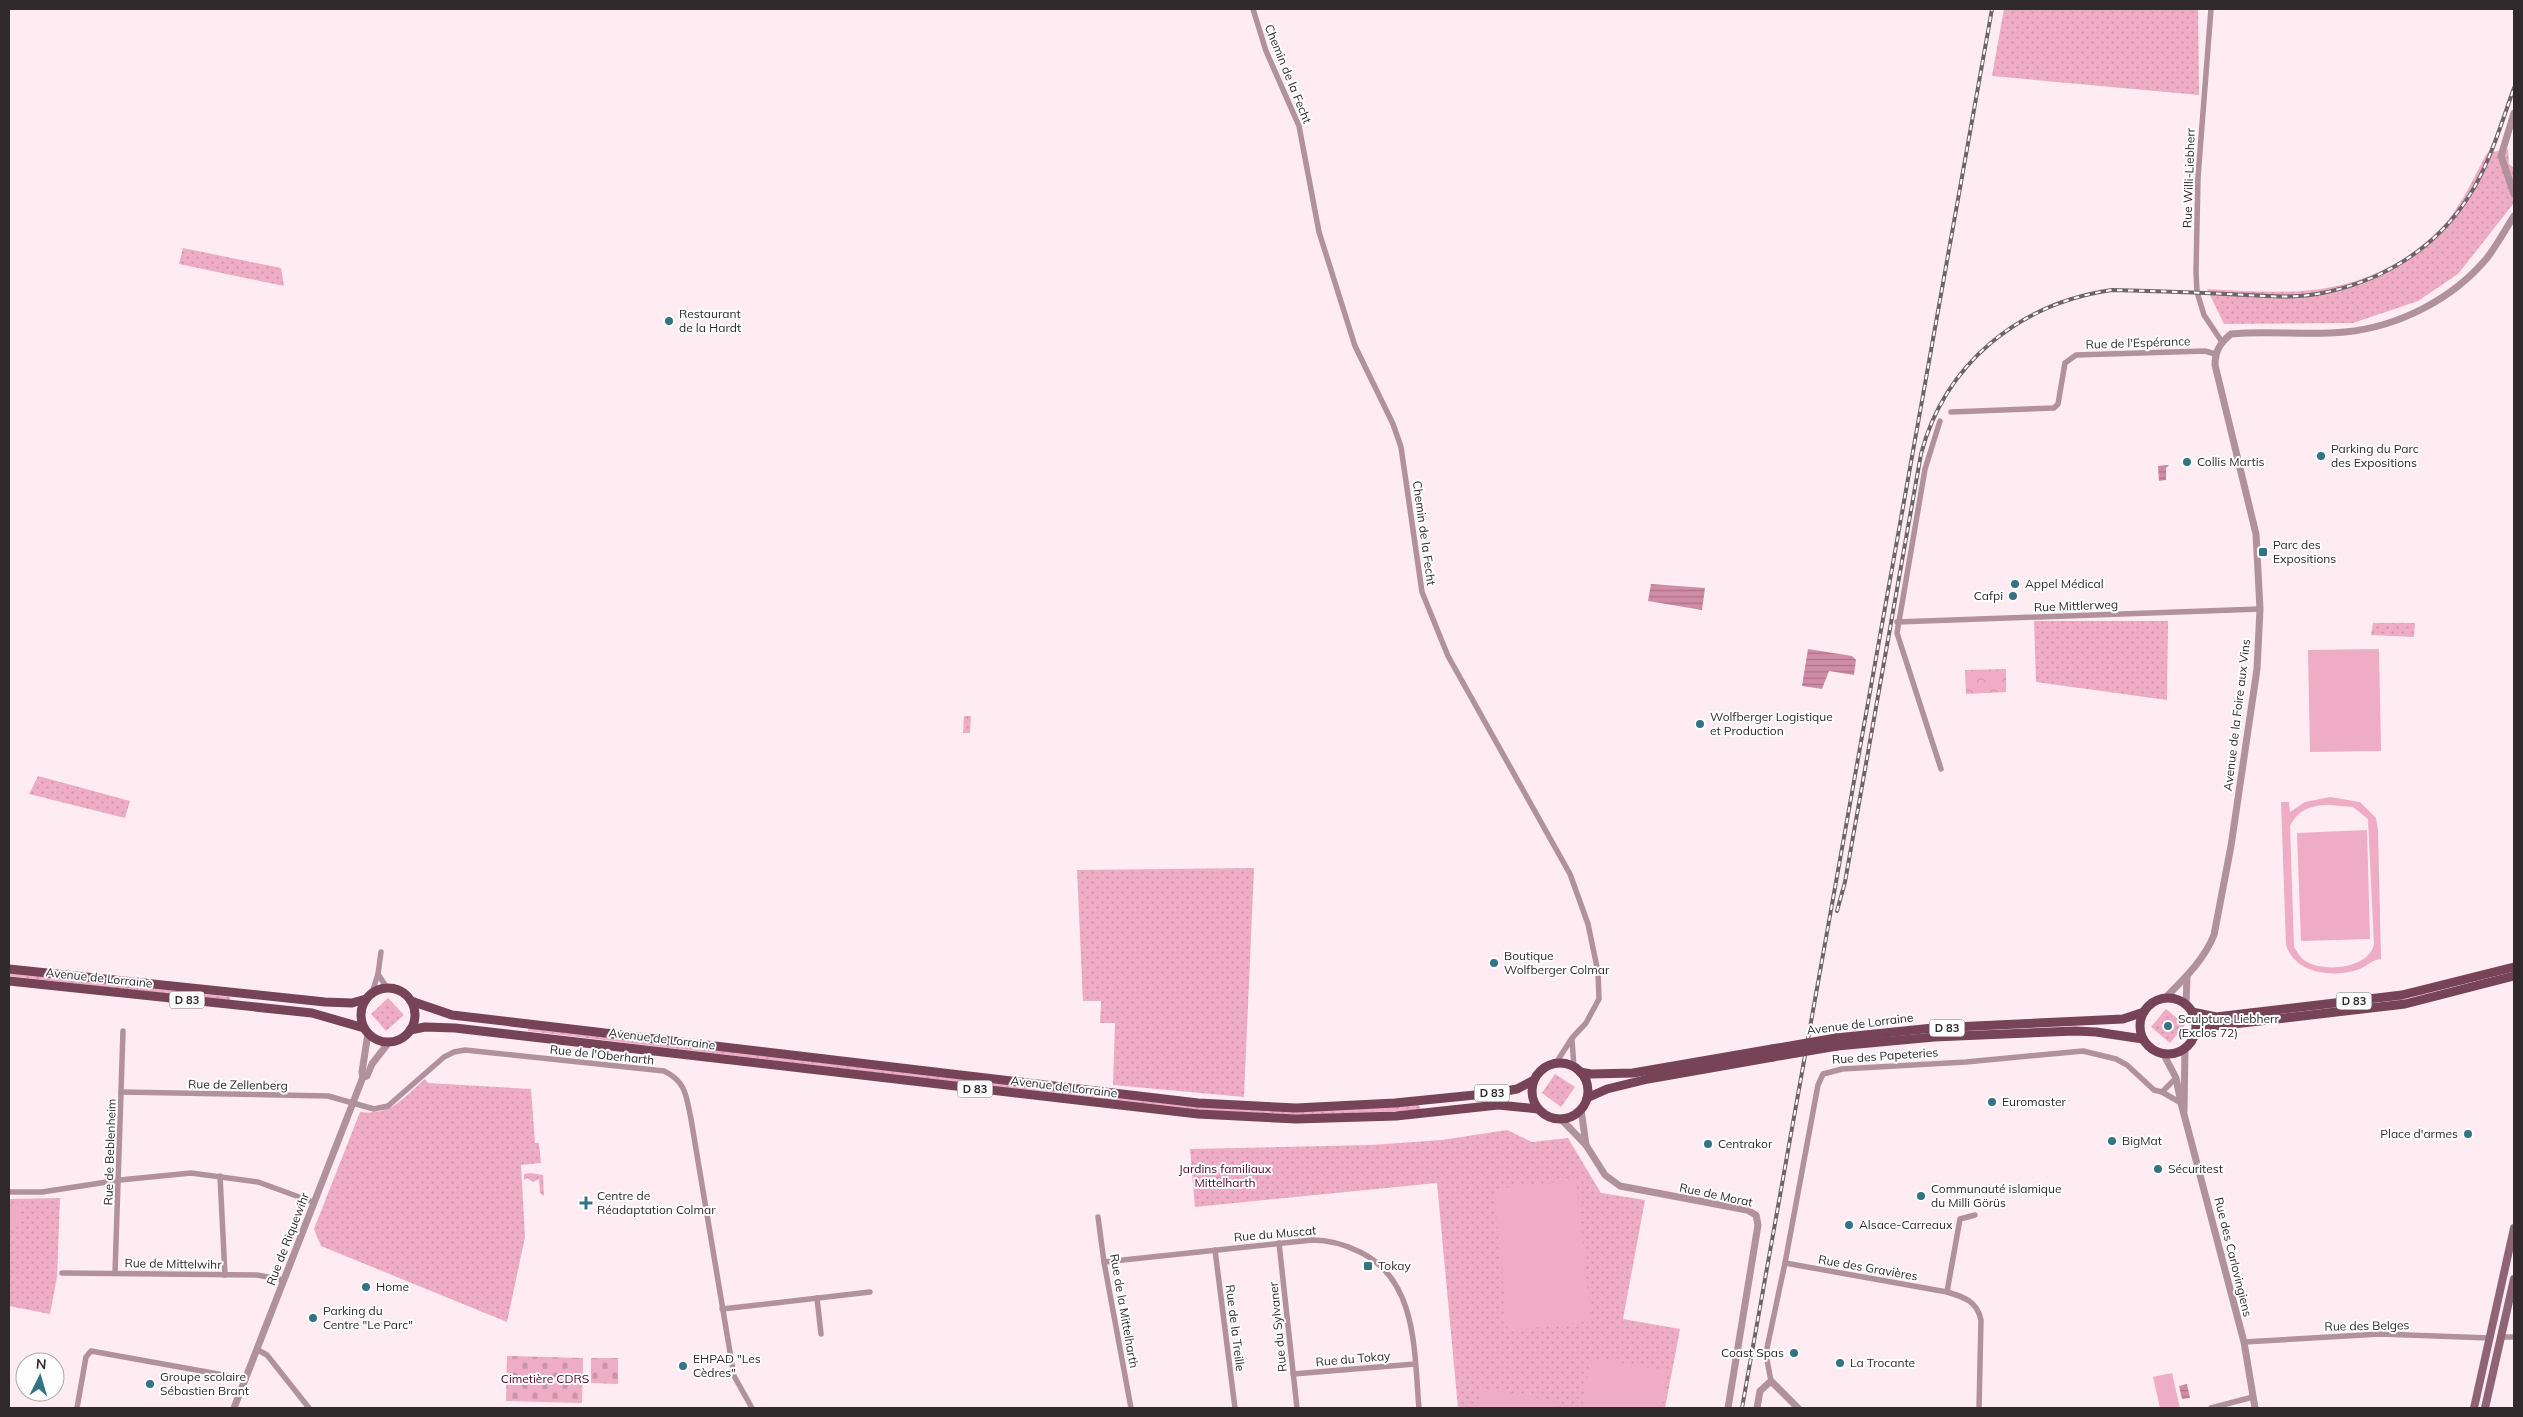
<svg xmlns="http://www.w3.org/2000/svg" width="2523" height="1417" font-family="Mulish,sans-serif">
  <defs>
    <pattern id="green-dots" width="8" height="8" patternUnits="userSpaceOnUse" patternTransform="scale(1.25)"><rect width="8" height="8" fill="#efacc5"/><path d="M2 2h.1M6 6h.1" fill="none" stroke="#cd94a9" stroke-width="1.8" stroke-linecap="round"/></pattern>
    <pattern id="forest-crowns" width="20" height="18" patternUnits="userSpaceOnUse" patternTransform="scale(1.25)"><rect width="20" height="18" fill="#f2abc5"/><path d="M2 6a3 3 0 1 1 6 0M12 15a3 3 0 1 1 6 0" fill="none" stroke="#d093a9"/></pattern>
    <pattern id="cemetery-stones" width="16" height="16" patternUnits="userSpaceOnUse" patternTransform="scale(1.25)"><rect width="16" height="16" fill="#efacc5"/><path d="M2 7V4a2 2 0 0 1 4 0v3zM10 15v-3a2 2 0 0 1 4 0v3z" fill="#cd94a9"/></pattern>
    <pattern id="water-rules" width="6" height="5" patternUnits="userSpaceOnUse" patternTransform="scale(1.25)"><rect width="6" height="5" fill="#d08ca5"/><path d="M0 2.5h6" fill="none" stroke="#a97387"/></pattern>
  </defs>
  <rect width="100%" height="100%" fill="#feecf2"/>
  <g fill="url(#green-dots)">
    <polygon points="2004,9 2198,9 2199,95 1992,76"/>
    <path d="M2508 149 2509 164 2514 168V203L2458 274 2418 301 2353 323 2224 324 2207 289C2279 293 2342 299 2406 257 2422 246 2437 234 2449 219 2464 200 2475 175 2487 153Z"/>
    <polygon points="183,248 281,268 284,286 179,264"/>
    <polygon points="2034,621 2168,621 2167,700 2036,682"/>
    <polygon points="2373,623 2415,623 2414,637 2371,635"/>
    <polygon points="964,716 971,716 970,733 963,733"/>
    <polygon points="38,776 130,801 125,818 29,794"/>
    <polygon points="1254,868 1244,1097 1113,1085 1115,1023 1100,1023 1101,1001 1083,1001 1077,870"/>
    <polygon points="9,972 230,997 230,1001 9,976"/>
    <polygon points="388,998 404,1015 386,1031 371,1014"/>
    <polygon points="2166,1009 2185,1025 2170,1043 2151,1027"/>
    <polygon points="528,1028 1174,1104 1419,1105 1421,1110 1302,1115 1180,1109 528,1031"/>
    <polygon points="1555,1074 1575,1087 1561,1107 1542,1093"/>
    <path d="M425 1079 428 1083 531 1089 535 1143H539L541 1163 521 1165 525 1237 507 1322 321 1246 314 1229 360 1112C391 1116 403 1098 425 1079Z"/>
    <polygon points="1507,1130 1532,1142 1568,1138 1601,1193 1645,1200 1623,1319 1680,1329 1665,1408 1458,1408 1437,1183 1195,1207 1190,1149 1371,1145 1442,1140"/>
    <polygon points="530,1173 543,1175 544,1196 540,1193 539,1179 533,1182 527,1178 524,1180 524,1174"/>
    <polygon points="60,1198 57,1277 50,1314 9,1306 9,1199"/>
  </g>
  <polygon fill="url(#forest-crowns)" points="2006,669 2006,692 1966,694 1965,670"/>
  <g fill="url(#cemetery-stones)">
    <polygon points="507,1356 583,1358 582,1403 506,1401"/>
    <polygon points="591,1358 618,1358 618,1384 591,1383"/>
  </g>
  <g fill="#efacc5" fill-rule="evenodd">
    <polygon points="2379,649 2381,751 2310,752 2308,650"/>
    <path d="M2330 797 2360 802 2376 818 2378 830 2381 959C2370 960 2367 967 2357 970 2331 978 2295 973 2286 945L2281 802H2289L2290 812 2305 802ZM2329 805 2353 807 2368 819 2374 945C2367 969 2325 972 2307 962 2300 958 2298 953 2294 947L2290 826C2298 810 2311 805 2329 805Z"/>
    <polygon points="2367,830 2370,939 2301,941 2297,833"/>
    <polygon points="1576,1180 1591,1321 1508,1331 1494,1189"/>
    <polygon points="9,1204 20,1204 21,1227 9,1227"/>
    <polygon points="1591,1358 1668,1371 1661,1408 1582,1408"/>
    <polygon points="2172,1373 2180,1408 2160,1408 2153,1377"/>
    <polygon points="1481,1388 1554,1401 1552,1408 1477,1408"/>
  </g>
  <g fill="url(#water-rules)">
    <polygon points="2169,465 2166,468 2166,480 2159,481 2158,466"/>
    <polygon points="1651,584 1705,588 1702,610 1648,601"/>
    <polygon points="1808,649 1852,656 1856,660 1854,675 1829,671 1822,689 1802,686"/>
    <polygon points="2187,1384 2190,1398 2182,1399 2179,1386"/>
  </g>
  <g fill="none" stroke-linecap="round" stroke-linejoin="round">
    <g stroke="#b1929c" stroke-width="5.5">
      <polyline points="1253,9 1266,51 1299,126 1319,232 1355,346 1393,424 1401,447 1422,592 1448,656 1570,874 1588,924 1598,972 1599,999 1586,1023 1572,1038 1556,1063"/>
      <polyline points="2211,9 2198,177 2196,272 2197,292 2204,315 2222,342"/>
      <polyline points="1951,412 2054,408 2058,404 2065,363 2076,355 2205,351 2215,354"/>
      <polyline points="1940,421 1925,469 1897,633 1941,769"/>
      <polyline points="1897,622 2260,609"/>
      <polyline points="378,974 387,988"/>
      <polyline points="372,993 378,974 381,952"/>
      <polyline points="1572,1040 1574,1067"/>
      <path d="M121 1092 328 1096 374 1109 388 1106 444 1057 454 1052 465 1050 664 1071C687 1082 686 1097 691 1119L734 1376 752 1408"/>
      <polyline points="2162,1092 2176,1078"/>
      <polyline points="220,1176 225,1275"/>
      <polyline points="9,1192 42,1192 120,1180 191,1173 258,1182 313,1202"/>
      <polyline points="1098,1217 1104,1262 1131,1408"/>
      <polyline points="1279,1243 1297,1408"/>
      <polyline points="1215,1250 1235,1408"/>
      <path d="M1104 1262 1312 1240C1330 1240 1344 1244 1360 1252 1418 1280 1414 1353 1419 1408"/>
      <path d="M1785 1263 1947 1292C1964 1297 1977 1301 1981 1320L1979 1408"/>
      <polyline points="62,1273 257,1275 284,1280"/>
      <polyline points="115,1273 123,1031"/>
      <polyline points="1947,1292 1960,1219 1975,1215"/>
      <polyline points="817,1298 821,1334"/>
      <polyline points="722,1309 870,1292"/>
      <polyline points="2501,1337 2514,1337"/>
      <polyline points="2244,1342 2380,1334 2490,1338"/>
      <polyline points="258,1350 267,1355 309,1408"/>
      <polyline points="1293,1374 1415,1364"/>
      <polyline points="1771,1381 1767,1360 1767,1348 1785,1263 1818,1085 1823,1074 1842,1069 1966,1062 2083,1051 2116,1059 2127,1065 2154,1090 2162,1092 2181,1103"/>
      <polyline points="77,1408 86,1357 91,1351 246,1379"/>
      <polyline points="2211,1408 2253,1397"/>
    </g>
    <g stroke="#b1929c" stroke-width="7">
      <polyline points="2514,113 2501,156 2514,194"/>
      <path d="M2165 998C2184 979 2204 960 2214 935L2231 846 2257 669 2260 609 2256 534 2215 365C2215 351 2220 343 2231 334 2269 330 2307 336 2345 332 2398 327 2453 299 2487 258 2497 245 2505 230 2514 216"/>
      <polyline points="2186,1004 2187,977"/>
      <polyline points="2163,1053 2176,1078 2181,1103 2244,1342 2255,1408"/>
      <polyline points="363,1077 362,1072 368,1033"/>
      <polyline points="1581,1109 1586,1145"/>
      <polyline points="2184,1111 2185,1048"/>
      <polyline points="1561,1119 1586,1145 1605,1175 1620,1186 1747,1210 1756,1215 1758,1225 1728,1408"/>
      <polyline points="234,1408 363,1077 367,1076 372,1064 389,1042"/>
      <polyline points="1757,1408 1760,1391 1771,1381 1798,1408"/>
    </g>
    <g stroke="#8f6474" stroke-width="8">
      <polyline points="2474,1408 2514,1228"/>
      <polyline points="2485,1408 2514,1279"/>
    </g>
    <g stroke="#764357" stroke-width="9">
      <polyline points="9,969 325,1002 352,1003 366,999"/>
      <polyline points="9,981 312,1013 364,1028"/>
      <circle cx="388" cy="1015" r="27"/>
      <circle cx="2168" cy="1026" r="28"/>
      <polyline points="411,1001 452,1015 1198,1103 1296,1108 1395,1103 1495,1093 1517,1089 1534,1080"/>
      <polyline points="2192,1012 2216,1017 2402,995 2514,967"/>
      <polyline points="410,1030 425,1027 455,1028 1198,1114 1296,1119 1396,1116 1498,1105 1538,1109"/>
      <polyline points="2194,1035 2216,1026 2405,1004 2514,976"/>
      <polyline points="1836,1038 1933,1028 2123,1019 2144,1012"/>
      <polyline points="1837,1046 1934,1037 2075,1031 2096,1032 2143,1039"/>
      <circle cx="1560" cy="1091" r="28"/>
      <polyline points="1580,1072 1591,1074 1633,1073 1772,1049"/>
      <polyline points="1587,1098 1607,1089 1648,1079 1773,1057"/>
    </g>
    <defs>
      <g id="rail">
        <path d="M1837 911 1845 882 1921 454C1945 363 2020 303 2112 290 2150 291 2188 292 2226 294 2256 295 2287 299 2317 294 2379 283 2435 250 2469 196 2490 163 2501 124 2514 88"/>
        <polyline points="1742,1408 1992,9"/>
      </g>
    </defs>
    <use href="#rail" stroke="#6e6467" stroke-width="4"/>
    <use href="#rail" stroke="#fff" stroke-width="2" stroke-dasharray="5.5" stroke-linecap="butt"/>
    <g stroke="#764357" stroke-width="9">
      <polyline points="1772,1049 1836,1038"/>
      <polyline points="1773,1057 1837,1046"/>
    </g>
  </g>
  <g fill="#327386" stroke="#fff" stroke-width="2">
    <circle cx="669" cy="321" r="5"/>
    <circle cx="2321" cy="456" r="5"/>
    <circle cx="2187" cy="462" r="5"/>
    <rect x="2258" y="547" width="10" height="10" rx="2.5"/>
    <circle cx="2015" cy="584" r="5"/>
    <circle cx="2013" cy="596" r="5"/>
    <circle cx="1700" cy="724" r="5"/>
    <circle cx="1494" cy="963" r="5"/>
    <circle cx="2168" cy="1026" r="5"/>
    <circle cx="1992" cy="1102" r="5"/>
    <circle cx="2468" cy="1134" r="5"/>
    <circle cx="2112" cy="1141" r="5"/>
    <circle cx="1708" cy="1144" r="5"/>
    <circle cx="2158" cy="1169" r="5"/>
    <circle cx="1921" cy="1196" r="5"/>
    <path d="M583.5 1195.5h5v5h5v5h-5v5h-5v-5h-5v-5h5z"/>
    <circle cx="1849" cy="1225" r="5"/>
    <rect x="1363" y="1261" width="10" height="10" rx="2.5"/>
    <circle cx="366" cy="1287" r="5"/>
    <circle cx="313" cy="1318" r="5"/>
    <circle cx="1794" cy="1353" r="5"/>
    <circle cx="1840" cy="1363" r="5"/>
    <circle cx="683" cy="1366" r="5"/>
    <circle cx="150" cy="1384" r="5"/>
  </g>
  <g text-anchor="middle" stroke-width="4" stroke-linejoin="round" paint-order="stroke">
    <g fill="#fff" stroke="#6e6a6b" stroke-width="1">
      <rect x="169.5" y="991.5" width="35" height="17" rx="4"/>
      <rect x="2336.5" y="992.5" width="35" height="17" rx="4"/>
      <rect x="1929.5" y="1019.5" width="35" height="17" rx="4"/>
      <rect x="957.5" y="1080.5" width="35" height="17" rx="4"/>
      <rect x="1474.5" y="1084.5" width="35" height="17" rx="4"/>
    </g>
    <g font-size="11" font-weight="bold" fill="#302a2c">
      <text x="187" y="1004">D 83</text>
      <text x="2354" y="1005">D 83</text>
      <text x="1947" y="1032">D 83</text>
      <text x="975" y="1093">D 83</text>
      <text x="1492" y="1097">D 83</text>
    </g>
    <g font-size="12" fill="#302a2c" stroke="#fff">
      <text transform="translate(1288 74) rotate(68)" y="4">Chemin de la Fecht</text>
      <text transform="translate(2189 178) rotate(-88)" y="4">Rue Willi-Liebherr</text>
      <text transform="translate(2138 343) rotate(-2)" y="4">Rue de l'Espérance</text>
      <text transform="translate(1424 533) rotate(82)" y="4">Chemin de la Fecht</text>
      <text transform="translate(2076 606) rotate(-2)" y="4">Rue Mittlerweg</text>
      <text transform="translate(2237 715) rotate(-83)" y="4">Avenue de la Foire aux Vins</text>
      <text transform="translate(99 978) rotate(6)" y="4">Avenue de Lorraine</text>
      <text transform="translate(1860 1024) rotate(-7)" y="4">Avenue de Lorraine</text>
      <text transform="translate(662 1039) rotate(7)" y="4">Avenue de Lorraine</text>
      <text transform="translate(602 1055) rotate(6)" y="4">Rue de l'Oberharth</text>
      <text transform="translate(1885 1056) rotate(-4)" y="4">Rue des Papeteries</text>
      <text transform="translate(238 1085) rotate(1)" y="4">Rue de Zellenberg</text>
      <text transform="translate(1064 1087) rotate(7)" y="4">Avenue de Lorraine</text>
      <text transform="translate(110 1152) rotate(-88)" y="4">Rue de Beblenheim</text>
      <text transform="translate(1716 1195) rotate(12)" y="4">Rue de Morat</text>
      <text transform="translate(1275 1234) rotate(-5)" y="4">Rue du Muscat</text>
      <text transform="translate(288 1239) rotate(-69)" y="4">Rue de Riquewihr</text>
      <text transform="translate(2233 1257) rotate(76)" y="4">Rue des Carlovingiens</text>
      <text transform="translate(173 1264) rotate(1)" y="4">Rue de Mittelwihr</text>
      <text transform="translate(1868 1268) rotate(10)" y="4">Rue des Gravières</text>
      <text transform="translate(1124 1311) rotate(80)" y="4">Rue de la Mittelharth</text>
      <text transform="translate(2367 1326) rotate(-1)" y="4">Rue des Belges</text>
      <text transform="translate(1278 1327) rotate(-96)" y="4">Rue du Sylvaner</text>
      <text transform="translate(1235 1328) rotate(83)" y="4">Rue de la Treille</text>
      <text transform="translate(1353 1359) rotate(-5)" y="4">Rue du Tokay</text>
    </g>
    <g font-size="12" fill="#302a2c" stroke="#fff" text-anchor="start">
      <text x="679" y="318">Restaurant<tspan x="679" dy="14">de la Hardt</tspan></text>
      <text x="2331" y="453">Parking du Parc<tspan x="2331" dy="14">des Expositions</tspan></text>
      <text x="2197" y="466">Collis Martis</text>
      <text x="2273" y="549">Parc des<tspan x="2273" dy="14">Expositions</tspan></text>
      <text x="2025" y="588">Appel Médical</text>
      <text x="2003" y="600" text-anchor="end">Cafpi</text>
      <text x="1710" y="721">Wolfberger Logistique<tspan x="1710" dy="14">et Production</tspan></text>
      <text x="1504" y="960">Boutique<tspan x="1504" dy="14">Wolfberger Colmar</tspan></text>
      <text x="2178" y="1023">Sculpture Liebherr<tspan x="2178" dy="14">(Exclos 72)</tspan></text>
      <text x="2002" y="1106">Euromaster</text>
      <text x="2458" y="1138" text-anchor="end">Place d'armes</text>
      <text x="2122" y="1145">BigMat</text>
      <text x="1718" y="1148">Centrakor</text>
      <text x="2168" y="1173">Sécuritest</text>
      <text x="1931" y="1193">Communauté islamique<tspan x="1931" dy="14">du Milli Görüs</tspan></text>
      <text x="597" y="1200">Centre de<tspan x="597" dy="14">Réadaptation Colmar</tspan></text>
      <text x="1859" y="1229">Alsace-Carreaux</text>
      <text x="1378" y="1270">Tokay</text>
      <text x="376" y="1291">Home</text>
      <text x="323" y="1315">Parking du<tspan x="323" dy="14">Centre "Le Parc"</tspan></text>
      <text x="1784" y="1357" text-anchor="end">Coast Spas</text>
      <text x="693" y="1363">EHPAD "Les<tspan x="693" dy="14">Cèdres"</tspan></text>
      <text x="1850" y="1367">La Trocante</text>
      <text x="160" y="1381">Groupe scolaire<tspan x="160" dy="14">Sébastien Brant</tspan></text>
    </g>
    <g font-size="12" fill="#56022f" stroke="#fff">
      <text x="1225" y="1173">Jardins familiaux<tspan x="1225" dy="14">Mittelharth</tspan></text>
      <text x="545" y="1383">Cimetière CDRS</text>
    </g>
  </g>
  <rect width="2523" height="1417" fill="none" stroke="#302a2c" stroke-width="20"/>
  <g transform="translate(40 1377) rotate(5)"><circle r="24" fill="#ffffff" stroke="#acaaab"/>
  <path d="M0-4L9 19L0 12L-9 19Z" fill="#327386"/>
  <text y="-8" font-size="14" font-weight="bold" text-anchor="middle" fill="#302a2c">N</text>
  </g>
</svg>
